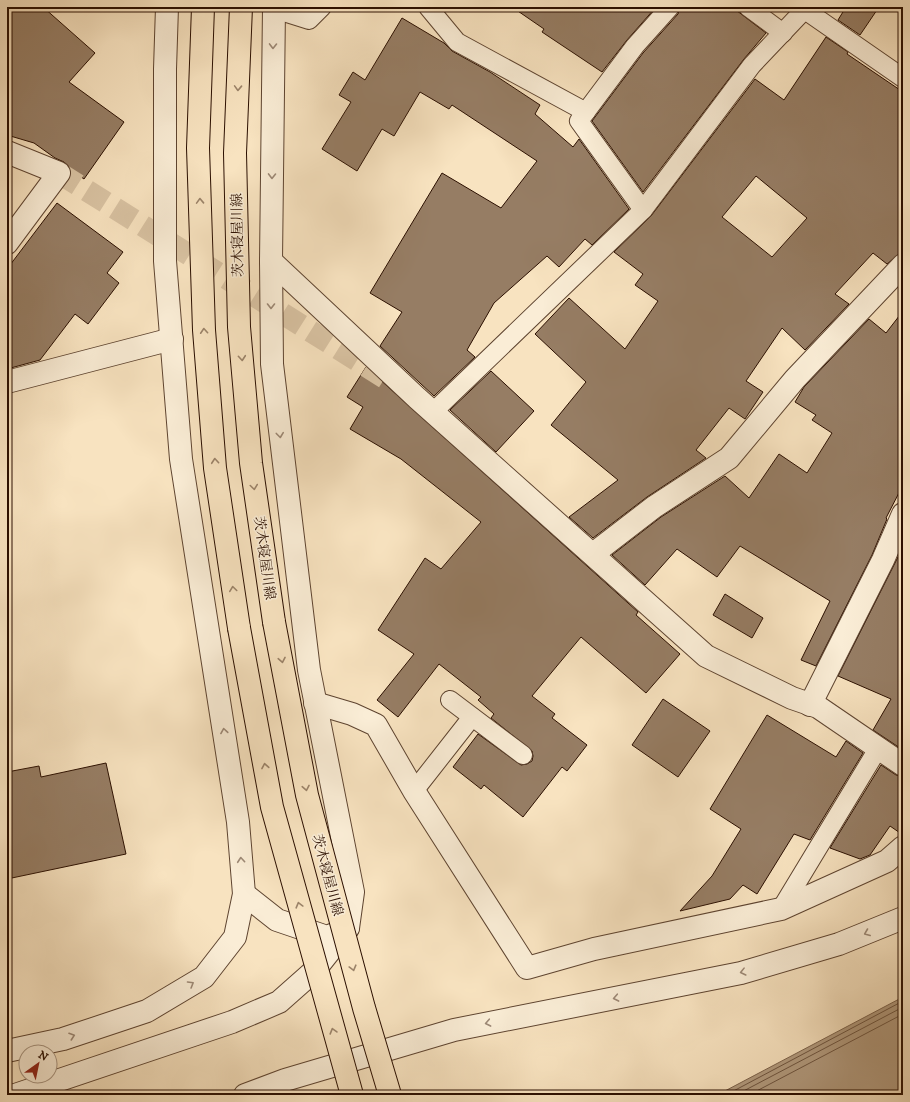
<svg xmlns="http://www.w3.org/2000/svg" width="910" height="1102" font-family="'IM FELL DW Pica','Noto Serif JP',serif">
  <rect width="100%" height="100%" fill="#f8e3c0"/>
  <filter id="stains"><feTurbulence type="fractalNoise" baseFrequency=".005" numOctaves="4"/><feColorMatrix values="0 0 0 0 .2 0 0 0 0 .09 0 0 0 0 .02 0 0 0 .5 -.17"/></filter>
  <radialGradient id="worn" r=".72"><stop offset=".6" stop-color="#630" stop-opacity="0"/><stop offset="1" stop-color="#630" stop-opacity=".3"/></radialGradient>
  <polygon fill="#b29b7f" stroke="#7c634c" points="903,997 903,1095 715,1095 723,1092"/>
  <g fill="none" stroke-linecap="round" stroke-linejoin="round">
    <g stroke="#6e5540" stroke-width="1">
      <polyline points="726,1095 903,1001"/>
      <polyline points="736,1095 903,1007"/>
      <polyline points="749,1095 903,1014"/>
    </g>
  </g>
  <g fill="#967d64" stroke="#2b0f00" fill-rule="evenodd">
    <polygon points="7,7 43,7 95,53 69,82 124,122 84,179 70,169 64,162 55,158 34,143 7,135"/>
    <polygon points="512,7 656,7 627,40 602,72 542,32 544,29"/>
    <polygon points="680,7 732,7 766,33 744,59 643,192 592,121 643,53 678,14"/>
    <polygon points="846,7 879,7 860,35 838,20"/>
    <polygon points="402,18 444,43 452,51 490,72 540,105 535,114 573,147 579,139 629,209 592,245 585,239 559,267 547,256 494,303 467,350 475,357 434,396 380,346 402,312 370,293 442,173 501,208 537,161 452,105 449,109 420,92 394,136 382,129 357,171 322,149 351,102 339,95 353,72 365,80"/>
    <path d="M826 37 848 52 847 54 903 92V251L887 264 873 253 835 294 849 304 805 350 782 328 746 381 763 392 745 419 729 408 696 450 706 458 647 497 593 538 569 517 618 480 551 425 586 382 535 334 569 298 625 349 658 301 635 285 643 274 614 252 651 216 755 79 784 100ZM756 176 807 218 772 257 722 217Z"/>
    <polygon points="57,203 123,252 107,273 119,283 88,324 75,314 40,360 7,369 7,269"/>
    <polygon points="903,311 903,485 886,518 887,519 872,555 816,666 801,660 830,601 740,546 717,577 677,549 645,585 612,555 661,517 725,476 749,498 779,454 807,473 832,433 812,420 816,415 795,402 804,387 869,319 886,333"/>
    <polygon points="366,367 638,612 636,615 680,654 646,693 581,637 532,696 555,714 552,718 587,745 567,771 562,767 523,817 484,785 481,789 453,767 478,734 521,765 527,764 532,761 533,756 532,751 491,718 494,714 478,700 481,697 439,664 398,717 377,700 414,654 378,630 425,558 441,569 481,522 401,459 350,429 363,407 347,397"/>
    <polygon points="491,371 534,411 496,452 450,410"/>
    <polygon points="900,553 903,555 903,750 873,730 891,699 838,676"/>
    <polygon points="725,594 763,618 752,638 713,615"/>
    <polygon points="663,699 710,731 678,777 632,745"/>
    <polygon points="767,715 836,757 846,741 863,753 810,840 794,834 757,894 743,885 730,899 680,911 712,876 741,829 710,809"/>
    <polygon points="106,763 126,854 7,879 7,772 39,766 41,777"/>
    <polygon points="881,765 896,775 903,777 903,835 890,826 870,855 860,859 830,848"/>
  </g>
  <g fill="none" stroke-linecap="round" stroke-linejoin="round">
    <polyline stroke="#d9c3a3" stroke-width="22" stroke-dasharray="22 11" stroke-linecap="butt" points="59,173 393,383"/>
    <defs>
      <g id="lane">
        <polyline points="428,7 457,42 586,112"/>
        <polyline points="748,7 783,33"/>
        <polyline points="274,9 309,20 322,7"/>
        <polyline points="805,10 903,78"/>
        <polyline points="643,210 579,121 635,46 670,7"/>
        <polyline points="433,412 643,210 752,65 807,7"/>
        <polyline points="450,700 523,755"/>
        <polyline points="414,791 472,717"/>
        <polyline points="781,909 879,747"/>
      </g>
      <g id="street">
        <polyline points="7,152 59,173 7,243"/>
        <polyline points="271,261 417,398 706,656 792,698 818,707 903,765"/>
        <polyline points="7,382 172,339"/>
        <polyline points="593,554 654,507 729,458 795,379 903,265"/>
        <polyline points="315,703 352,714 376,725 414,791 527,968 594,949 781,909 887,861 903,847"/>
        <polyline points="810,705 883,560 903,514"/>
        <polyline points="244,894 277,920 327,937 348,928"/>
        <polyline points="7,1051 63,1039 147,1011 204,977 235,937 244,894 238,822 181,459 165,261 165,69 167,7"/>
        <polyline points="15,1095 232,1022 279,1002 314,971 348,928 353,892 309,670 272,364 271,261 274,7"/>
        <polyline points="245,1095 285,1080 454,1030 741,973 839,944 903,918"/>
      </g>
      <g id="primary">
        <polyline points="203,7 198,148 204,330 215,468 239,628"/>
        <polyline points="241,7 235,153 239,327 251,463 274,622"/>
      </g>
    </defs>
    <use href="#lane" stroke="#5e4430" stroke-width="20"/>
    <use href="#street" stroke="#5e4430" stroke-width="24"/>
    <use href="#primary" stroke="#2b0f00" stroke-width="24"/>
    <use href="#lane" stroke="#faedd6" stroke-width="18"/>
    <use href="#street" stroke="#faedd6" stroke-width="22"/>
    <use href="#primary" stroke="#f8e3c0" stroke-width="22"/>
    <defs>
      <g id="primary-bridge">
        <polyline points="274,622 307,795 364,1008 390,1095"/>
        <polyline points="239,628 272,807 352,1095"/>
      </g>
    </defs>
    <use href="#primary-bridge" stroke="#2b0f00" stroke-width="24" stroke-linecap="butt"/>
    <use href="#primary-bridge" stroke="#f8e3c0" stroke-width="22"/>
  </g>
  <defs><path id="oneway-chevron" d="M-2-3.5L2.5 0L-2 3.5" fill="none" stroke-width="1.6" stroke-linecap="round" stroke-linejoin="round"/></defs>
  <g stroke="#9d8976">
    <use href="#oneway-chevron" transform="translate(273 46) rotate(91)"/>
    <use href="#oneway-chevron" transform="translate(272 176) rotate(91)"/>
    <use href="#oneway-chevron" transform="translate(271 306) rotate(90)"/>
    <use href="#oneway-chevron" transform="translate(280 435) rotate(83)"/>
    <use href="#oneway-chevron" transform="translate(224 731) rotate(-99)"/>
    <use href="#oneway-chevron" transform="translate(241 860) rotate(-95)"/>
    <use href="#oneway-chevron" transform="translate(867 933) rotate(158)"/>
    <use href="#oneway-chevron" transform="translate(743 972) rotate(166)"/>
    <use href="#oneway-chevron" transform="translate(191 984) rotate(-31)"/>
    <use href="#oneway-chevron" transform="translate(616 998) rotate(169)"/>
    <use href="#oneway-chevron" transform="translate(488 1023) rotate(169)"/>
    <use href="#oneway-chevron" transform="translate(72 1036) rotate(-19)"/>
  </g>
  <g stroke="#9c846a">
    <use href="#oneway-chevron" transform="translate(238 88) rotate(92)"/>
    <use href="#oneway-chevron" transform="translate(200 201) rotate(-92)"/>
    <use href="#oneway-chevron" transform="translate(204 331) rotate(-94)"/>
    <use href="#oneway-chevron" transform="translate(242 358) rotate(85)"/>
    <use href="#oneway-chevron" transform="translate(215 461) rotate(-95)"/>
    <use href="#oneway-chevron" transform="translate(254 487) rotate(82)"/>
    <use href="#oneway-chevron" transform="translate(233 589) rotate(-98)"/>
    <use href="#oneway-chevron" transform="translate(282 660) rotate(79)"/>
    <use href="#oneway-chevron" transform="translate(265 766) rotate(-100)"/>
    <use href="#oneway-chevron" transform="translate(306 788) rotate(79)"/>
    <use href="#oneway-chevron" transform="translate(299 905) rotate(-105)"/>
    <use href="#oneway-chevron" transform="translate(353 968) rotate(75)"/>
    <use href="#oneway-chevron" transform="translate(333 1031) rotate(-106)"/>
  </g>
  <g text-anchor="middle" stroke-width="3" stroke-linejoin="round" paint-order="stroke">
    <g font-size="14" fill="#2b0f00" stroke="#faedd6">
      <text transform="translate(237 235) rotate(-91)" y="5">茨木寝屋川線</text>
      <text transform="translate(265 558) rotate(82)" y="5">茨木寝屋川線</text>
      <text transform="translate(328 875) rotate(75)" y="5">茨木寝屋川線</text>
    </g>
  </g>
  <rect width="910" height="1102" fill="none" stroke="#f8e3c0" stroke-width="24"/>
  <rect x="8" y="8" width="894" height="1086" fill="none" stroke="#2b0f00" stroke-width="2"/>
  <rect x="12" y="12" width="886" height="1078" fill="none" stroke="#2b0f00"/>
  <g transform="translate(38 1064) rotate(33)"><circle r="19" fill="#faedd6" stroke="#a79480"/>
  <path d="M0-3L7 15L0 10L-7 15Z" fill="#8f2418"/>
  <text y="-6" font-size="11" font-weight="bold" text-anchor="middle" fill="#2b0f00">N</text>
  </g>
  <rect width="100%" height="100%" filter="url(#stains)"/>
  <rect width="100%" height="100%" fill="url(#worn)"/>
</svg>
